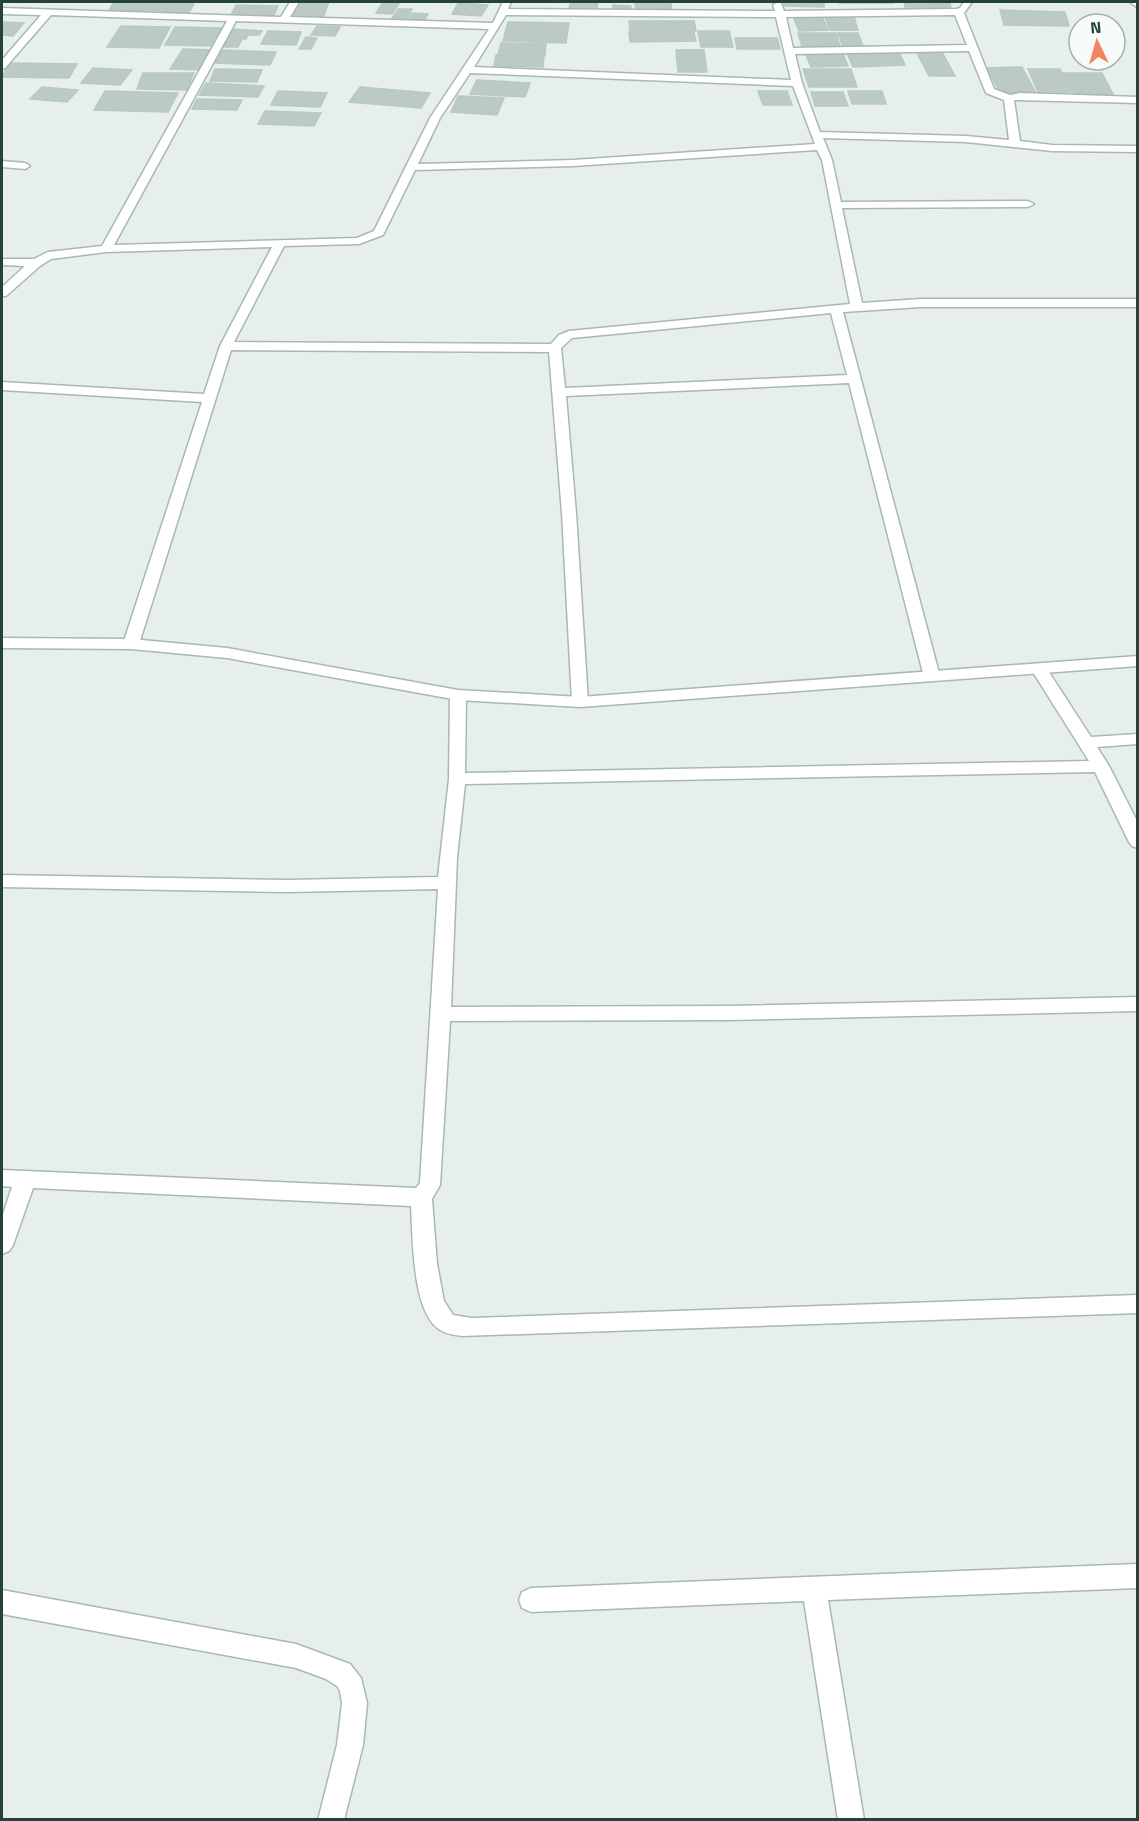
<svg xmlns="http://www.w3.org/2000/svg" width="1139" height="1821" font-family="'Titillium Web',sans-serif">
  <rect width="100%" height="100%" fill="#e6efeb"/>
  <g fill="#bbcac4" stroke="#b8c9c2" stroke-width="1.5">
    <polygon points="114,2 168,2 163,11 109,10"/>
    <polygon points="298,2 329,2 323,18 291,17"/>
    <polygon points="383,2 400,2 392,14 376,13"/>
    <polygon points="571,2 598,2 596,12 568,11"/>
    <polygon points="784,2 824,2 824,7 784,6"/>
    <polygon points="839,2 892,2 893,3 839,3"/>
    <polygon points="904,2 950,2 951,8 905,7"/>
    <polygon points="458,3 488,5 481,16 452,14"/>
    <polygon points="168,4 194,4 187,16 161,15"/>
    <polygon points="635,4 671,4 672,12 636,12"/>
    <polygon points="236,5 278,6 273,17 230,17"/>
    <polygon points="613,5 631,6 630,12 612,12"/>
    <polygon points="398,9 412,9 407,19 392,18"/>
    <polygon points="1000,10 1065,12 1069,26 1004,25"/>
    <polygon points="412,13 428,14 424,22 408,21"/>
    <polygon points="793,16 822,16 828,30 799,31"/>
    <polygon points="825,17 854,17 858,30 830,30"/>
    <polygon points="629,21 694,21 696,31 630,31"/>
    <polygon points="2,22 24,23 13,36 2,35"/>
    <polygon points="508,22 569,23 566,43 503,41"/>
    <polygon points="121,26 170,27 159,48 107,47"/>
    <polygon points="317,26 340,27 335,36 311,35"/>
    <polygon points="175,27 222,28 213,46 165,45"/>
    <polygon points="232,29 262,31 259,35 248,35 246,39 242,39 238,47 222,47"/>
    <polygon points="268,31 301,32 296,45 261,44"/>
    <polygon points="698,31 729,31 733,47 701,47"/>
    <polygon points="629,32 694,32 696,41 630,42"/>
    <polygon points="798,33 836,33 840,46 802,47"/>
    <polygon points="838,33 858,33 863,46 843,47"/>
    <polygon points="306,37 317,38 311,49 299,49"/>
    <polygon points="735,38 777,38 780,49 737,49"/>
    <polygon points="501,43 546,44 545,56 498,55"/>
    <polygon points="183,49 213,50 201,70 170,69"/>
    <polygon points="221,50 276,52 270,65 213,63"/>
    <polygon points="676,50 704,50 707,72 678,72"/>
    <polygon points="874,52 880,66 853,67 847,53"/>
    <polygon points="899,52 905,65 882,66 876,53"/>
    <polygon points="942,52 955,76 929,76 917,53"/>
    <polygon points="843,54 848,66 811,67 806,55"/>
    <polygon points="496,55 544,56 543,67 494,66"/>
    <polygon points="10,63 77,64 69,78 2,77"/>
    <polygon points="1022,67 1036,93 1000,93 987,68"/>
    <polygon points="93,68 132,70 120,85 81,83"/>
    <polygon points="215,69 262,70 257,82 210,81"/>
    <polygon points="803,69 851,69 857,87 809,87"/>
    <polygon points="1028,69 1060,69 1071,92 1038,92"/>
    <polygon points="143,73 194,73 187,90 137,89"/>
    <polygon points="1063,73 1102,73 1113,94 1074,94"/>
    <polygon points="477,80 530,83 525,97 470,94"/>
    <polygon points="206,83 264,86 258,97 199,95"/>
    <polygon points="42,87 78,90 67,102 30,99"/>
    <polygon points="360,87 430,93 421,108 349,102"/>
    <polygon points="105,91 178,93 168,112 94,110"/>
    <polygon points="278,91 327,93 320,107 271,105"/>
    <polygon points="758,91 787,91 792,105 763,105"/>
    <polygon points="848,91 882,91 886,104 852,104"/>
    <polygon points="811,92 843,92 848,106 815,106"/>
    <polygon points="458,96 504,98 497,115 451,112"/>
    <polygon points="197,99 242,100 237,110 192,109"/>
    <polygon points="265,111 321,113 314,126 258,124"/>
  </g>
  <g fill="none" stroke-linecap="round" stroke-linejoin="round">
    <defs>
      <g id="minor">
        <path d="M290 2H299L290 17 493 23 503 2H511L508 9 775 11 773 5 778 2 781 3 784 11 956 9 960 8 964 2H972L964 13 994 89 1010 95 1020 93 1138 97V103L1014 100 1020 141 1052 145 1138 146V152L1052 151 966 142 823 138 832 160 841 202 1028 201 1034 204 1028 207 842 208 862 303 920 299H1138V307H920L843 312 940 677 938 680H926L924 677 849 383 566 396 576 513 588 702 586 706H574L572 702 562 513 549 352 231 350 139 644 131 649 126 647 123 644 202 402 2 390V382L204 394 220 346 272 247 106 252 51 259 40 266 6 296H2V287L25 266 2 265V259H34L48 252 102 246 227 21 51 15 5 68 2 69V60L41 15 2 14V8L281 17ZM506 15 776 17 791 80 474 67ZM955 15 967 45 793 48 786 17ZM236 21 489 29 430 118 374 231 357 238 114 245ZM969 51 986 93 1004 100 1009 140 966 136 820 132 802 83 795 54ZM470 73 793 86 815 144 573 160 418 164 440 118ZM817 150 822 160 850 304 569 331 559 335 551 344 234 342 284 246 359 244 383 235 415 170 573 166ZM831 313 847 375 565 388 561 348 572 338Z"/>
        <polygon points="1130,2 1138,2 1138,8"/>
        <polygon points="2,161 25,163 30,166 25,169 2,167"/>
        <path d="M1039 664 1045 666 1091 737 1138 734V744L1097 747 1109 766 1138 823V848L1132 846 1129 842 1095 772 465 784 457 857 451 1007 728 1006 1138 997V1011L728 1020 450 1021 440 1185 432 1199 437 1264 444 1301 453 1315 472 1318 1138 1295V1313L462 1336C453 1335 442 1333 436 1327 412 1305 413 1238 411 1206L33 1188 13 1245 9 1251 2 1254V1217L12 1187 2 1186V1170L416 1188 420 1183 438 889 287 892 2 887V875L287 880 438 877 449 779 450 695 458 690 466 695 465 773 1089 761 1031 669Z"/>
        <polygon points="1138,1564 1138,1588 828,1600 864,1820 838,1820 804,1601 531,1612 522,1608 519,1600 522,1592 531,1588"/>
        <polygon points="2,1590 296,1644 350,1664 361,1678 367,1703 363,1745 344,1820 318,1820 337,1745 342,1703 340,1691 337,1686 326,1679 296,1668 2,1614"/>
      </g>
      <polygon id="tertiary" points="2,638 131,639 227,648 458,690 580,697 1138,656 1138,666 580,707 458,700 227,658 131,649 2,648"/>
    </defs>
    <use href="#minor" stroke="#a8b8b2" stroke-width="3"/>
    <use href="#tertiary" stroke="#a8b8b2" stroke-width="3"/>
    <use href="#minor" fill="#fff" fill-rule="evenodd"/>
    <use href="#tertiary" fill="#fff" fill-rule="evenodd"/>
  </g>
  <rect width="1139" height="1821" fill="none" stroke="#24423a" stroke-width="6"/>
  <g transform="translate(1097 42) rotate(355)"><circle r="28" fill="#f7fbf9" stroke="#a3b1ad" stroke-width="1.5"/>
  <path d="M0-4.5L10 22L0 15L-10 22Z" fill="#f4845f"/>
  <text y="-9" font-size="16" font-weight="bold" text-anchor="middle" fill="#24423a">N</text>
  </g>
</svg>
